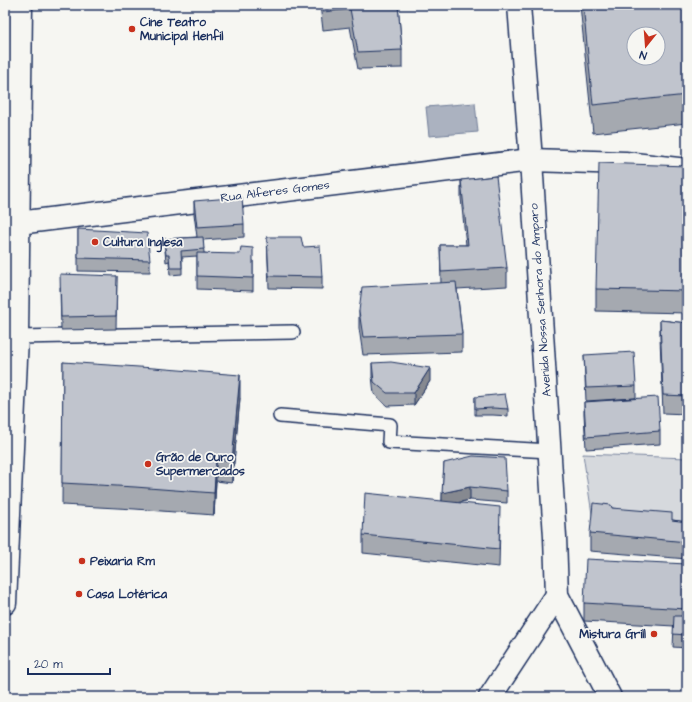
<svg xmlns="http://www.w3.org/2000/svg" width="692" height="702" font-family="'Architects Daughter',sans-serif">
  <rect width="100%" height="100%" fill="#f6f6f2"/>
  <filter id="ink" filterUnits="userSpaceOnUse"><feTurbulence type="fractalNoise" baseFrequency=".025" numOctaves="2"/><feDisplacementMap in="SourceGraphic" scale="8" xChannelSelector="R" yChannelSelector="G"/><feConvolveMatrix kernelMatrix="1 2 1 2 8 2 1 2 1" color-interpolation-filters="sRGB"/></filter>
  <g filter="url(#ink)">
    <polygon fill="#d6d9dd" stroke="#78849e" points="583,454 687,458 687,528 593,521"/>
    <polygon fill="#abb2c0" stroke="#717e99" points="475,103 478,132 429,136 426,107"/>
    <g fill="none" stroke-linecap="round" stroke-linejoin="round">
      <defs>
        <g id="service">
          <polyline points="17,337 71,336 293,332"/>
          <polyline points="280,416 390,425 389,442 550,451"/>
        </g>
        <g id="minor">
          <polyline points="5,222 18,223 531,160 625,163 687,170"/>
          <polyline points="490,697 557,595"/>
        </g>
        <g id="primary">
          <polyline points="519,5 531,160 555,537 557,595 610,697"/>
          <polyline points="5,603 17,337 21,5"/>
        </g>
      </defs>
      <use href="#service" stroke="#1b2f5e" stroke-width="16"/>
      <use href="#minor" stroke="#1b2f5e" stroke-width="25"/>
      <use href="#primary" stroke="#1b2f5e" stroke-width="25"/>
      <use href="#service" stroke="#f6f6f2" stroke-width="13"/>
      <use href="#minor" stroke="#f6f6f2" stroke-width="22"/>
      <use href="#primary" stroke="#f6f6f2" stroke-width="22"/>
    </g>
    <g fill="#a5a9b0" stroke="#1b2f5e">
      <polygon points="320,5 398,5 402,50 402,68 358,69 350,27 323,30"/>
      <polygon points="580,5 685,5 687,28 687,123 593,133"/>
      <polygon points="687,166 687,313 596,311 596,289"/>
      <polygon points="461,180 507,268 507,286 457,289 462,334 462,352 363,355 359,328 359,311 441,283 440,245 466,245 461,198"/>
      <polygon points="194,201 244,224 244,237 203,240 204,253 253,260 253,291 197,289 197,256 182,257 182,274 170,275 169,261 166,262 164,239 197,237 194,214"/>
      <polygon points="78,229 150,260 150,272 78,271"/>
      <polygon points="267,237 303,247 322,277 322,289 269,288"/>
      <polygon points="117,276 116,329 61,330 60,287"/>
      <polygon points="660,320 687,323 687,414 663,413 660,338"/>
      <polygon points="584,355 636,386 636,398 660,431 660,444 586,449 584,414 584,402 636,398 586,401"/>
      <polygon points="63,362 240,398 232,483 216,481 214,515 135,509 62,505"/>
      <polygon points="372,363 430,381 414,405 387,406 374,394 372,376"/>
      <polygon points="475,397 508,409 508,416 493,415 475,415"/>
      <polygon points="444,463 507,491 507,503 470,500 456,503 500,525 499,567 363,553 363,535 442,501"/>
      <polygon points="612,508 672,520 687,522 687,559 590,551 590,533"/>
      <polygon points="687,564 687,648 673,647 674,626 584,621 584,603"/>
    </g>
    <g fill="#868990" stroke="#1b2f5e">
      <polygon points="430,368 430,381 414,405 414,393"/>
      <polygon points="240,375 240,398 232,483 232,461"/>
      <polygon points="216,459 216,481 214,515 214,493"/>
      <polygon points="470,487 470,500 442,506 442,493"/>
    </g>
    <g fill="#c0c4cd" stroke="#1b2f5e" fill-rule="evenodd">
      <polygon points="322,5 398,5 402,50 358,52 350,9 323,12"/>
      <path d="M583 5H685L687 28V95L593 105ZM634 34H658V58H634Z"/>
      <polygon points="599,163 687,166 687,291 596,289"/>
      <polygon points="496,176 507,268 441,272 440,245 468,245 461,180"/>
      <polygon points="242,197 244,224 197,227 194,201"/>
      <polygon points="78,229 147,233 150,260 78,258"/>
      <polygon points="203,237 204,249 181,251 182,268 170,268 169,255 166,255 164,239"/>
      <polygon points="267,237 301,237 303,247 320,246 322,277 269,276"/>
      <polygon points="241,247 253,248 253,278 197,276 197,253 240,254"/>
      <polygon points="60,274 117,276 116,316 61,317"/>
      <polygon points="456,282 462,334 363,337 359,311 362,287"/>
      <polygon points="660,320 687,323 687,396 663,395"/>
      <polygon points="634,352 636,386 586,388 584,355"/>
      <polygon points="63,362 154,368 240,375 232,461 216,459 214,493 135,487 62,483"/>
      <polygon points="391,362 430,368 414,393 387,393 374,382 372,363"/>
      <polygon points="505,394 508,409 493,408 475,409 475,397"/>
      <polygon points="658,397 660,431 586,437 584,402"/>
      <polygon points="473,456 505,458 507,491 470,487 442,493 444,463"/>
      <polygon points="365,493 500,507 499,549 363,535"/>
      <polygon points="593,503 611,505 612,508 672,513 672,520 687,522 687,542 590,533"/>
      <polygon points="586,559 687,564 687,609 584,603"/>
      <polygon points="674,616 687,616 687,635 673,634"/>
    </g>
  </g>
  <g fill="#c8321e" stroke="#f6f6f2" stroke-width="1.5">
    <circle cx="132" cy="29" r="4"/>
    <circle cx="95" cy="242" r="4"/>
    <circle cx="148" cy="464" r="4"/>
    <circle cx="82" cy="561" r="4"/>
    <circle cx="79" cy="594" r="4"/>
    <circle cx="654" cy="634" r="4"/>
  </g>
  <g text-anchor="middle" stroke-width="3.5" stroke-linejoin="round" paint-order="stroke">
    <g font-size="12" font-weight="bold" fill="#1b2f5e" stroke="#f6f6f2" text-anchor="start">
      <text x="140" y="26">Cine Teatro<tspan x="140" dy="14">Municipal Henfil</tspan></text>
      <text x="103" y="246">Cultura Inglesa</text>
      <text x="156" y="461">Grão de Ouro<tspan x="156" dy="14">Supermercados</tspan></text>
      <text x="90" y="565">Peixaria Rm</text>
      <text x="87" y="598">Casa Lotérica</text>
      <text x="646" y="638" text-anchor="end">Mistura Grill</text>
    </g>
    <g font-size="12" fill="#1b2f5e" stroke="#f6f6f2">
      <text transform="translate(275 191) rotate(-7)" y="4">Rua Alferes Gomes</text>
      <text transform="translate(540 300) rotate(-94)" y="4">Avenida Nossa Senhora do Amparo</text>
    </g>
  </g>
  <rect width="692" height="702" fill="none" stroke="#f6f6f2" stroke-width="20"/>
  <rect x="10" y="10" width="672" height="682" fill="none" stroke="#1b2f5e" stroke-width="1.5" filter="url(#ink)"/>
  <g transform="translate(646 46) rotate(197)"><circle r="19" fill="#f6f6f2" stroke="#9ea6b7"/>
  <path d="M0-3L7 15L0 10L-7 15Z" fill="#c8321e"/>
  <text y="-6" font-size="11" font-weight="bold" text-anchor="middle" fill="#1b2f5e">N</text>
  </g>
  <path d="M28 668v6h82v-6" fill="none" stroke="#1b2f5e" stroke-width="2"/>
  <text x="34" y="668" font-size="12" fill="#1b2f5e" stroke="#f6f6f2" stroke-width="3" paint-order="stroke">20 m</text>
</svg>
